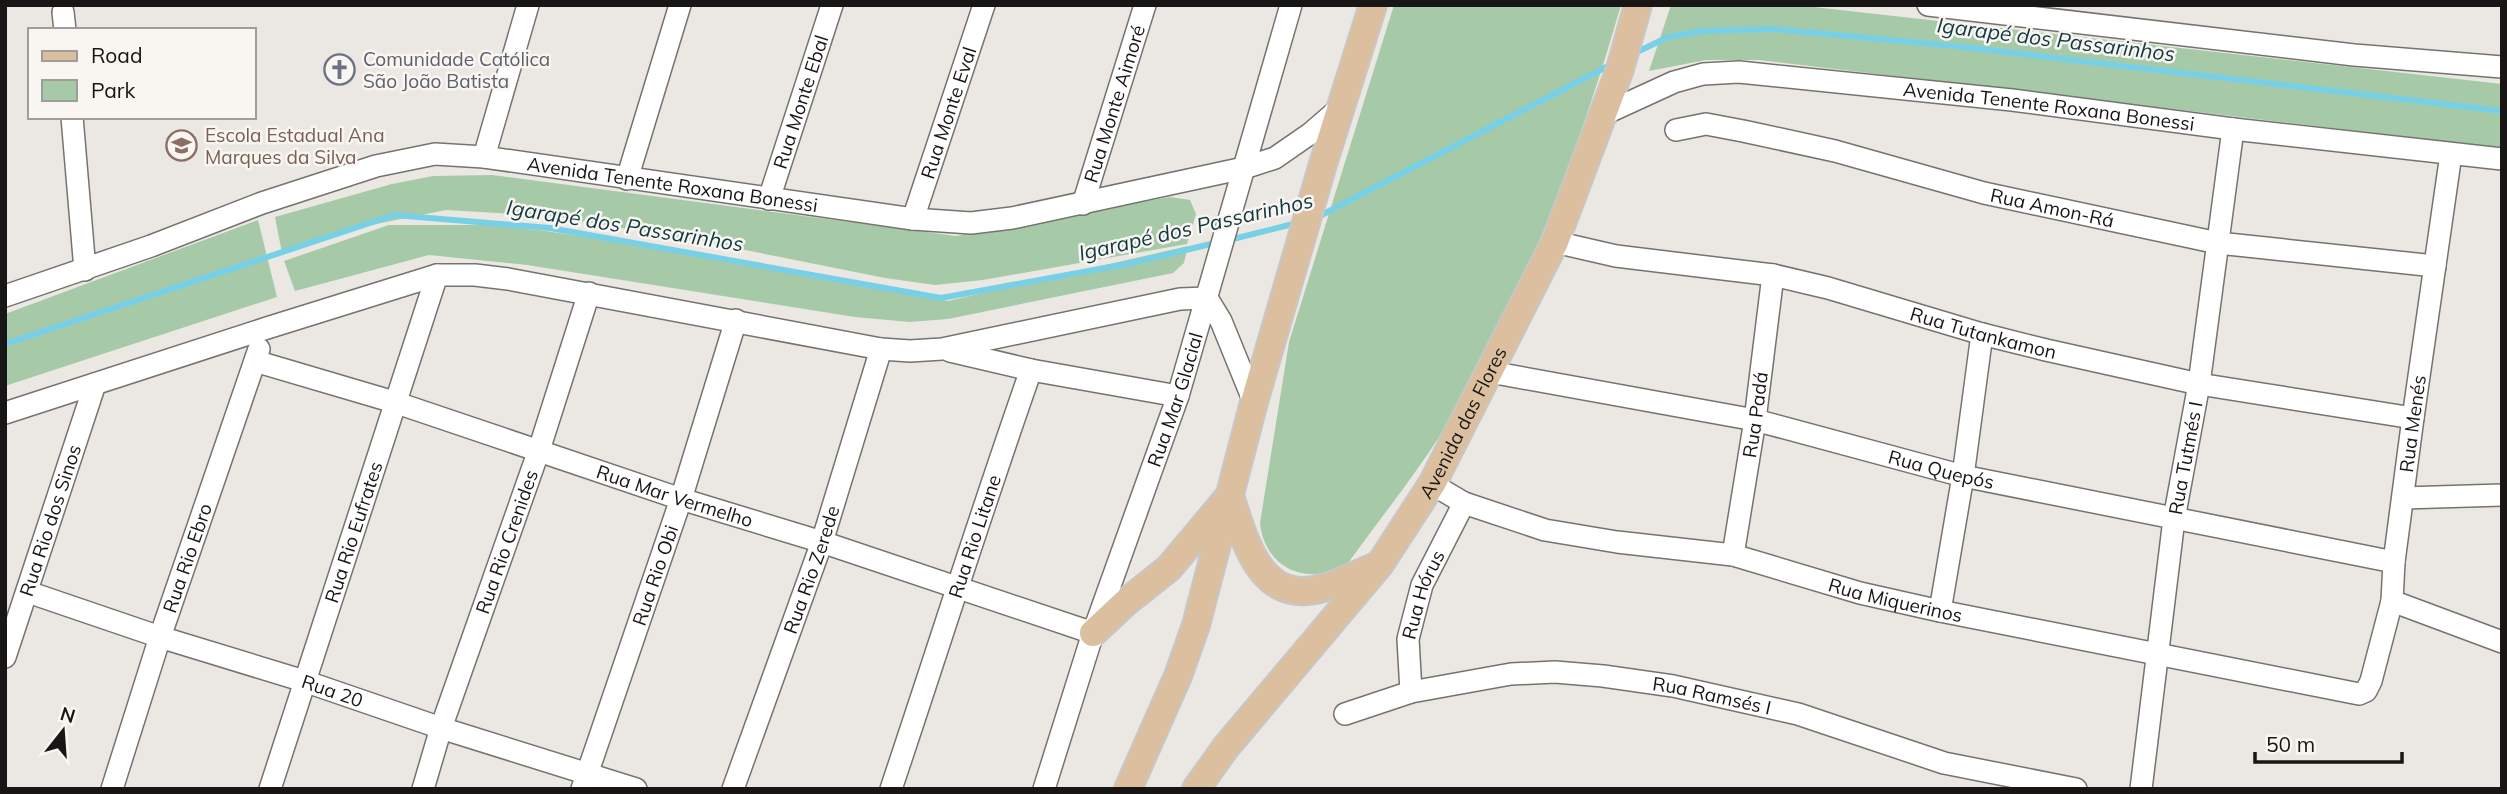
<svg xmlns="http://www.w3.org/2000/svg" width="2507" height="794" font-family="Mulish,sans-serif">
  <rect width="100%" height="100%" fill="#ebe8e3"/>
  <g fill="#a6caa8">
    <path d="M1394 5H1621C1578 154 1523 301 1441 434 1413 478 1379 520 1348 563 1310 588 1265 570 1260 523L1289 342Z"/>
    <polygon points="1671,5 1796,5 2502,84 2502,148 1759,60 1706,60 1649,71"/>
    <polygon points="492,175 956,236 1170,197 1190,200 1196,214 1187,244 983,280 935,285 885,278 715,244 551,216 446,210 371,225 282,253 275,217 392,184 433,176"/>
    <polygon points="258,220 277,297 5,386 5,314"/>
    <polygon points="389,225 491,225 546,231 727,258 948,301 1188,246 1184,263 1173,273 948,319 909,322 855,317 527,265 429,255 295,291 284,261"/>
  </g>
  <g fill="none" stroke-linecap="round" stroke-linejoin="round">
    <g stroke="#78d0e7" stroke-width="6">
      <polyline points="1631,55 1668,37 1702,31 1773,29 1955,46 2502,111"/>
      <polyline points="1314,219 1612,64"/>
      <polyline points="1229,240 1297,223"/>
      <polyline points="5,344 394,215 550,228 941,298 1132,263 1219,242"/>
    </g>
    <defs>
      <g id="minor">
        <polyline points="1928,5 2354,55 2502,67"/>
        <polyline points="63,12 65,30"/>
        <path id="s1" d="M1602 115 1674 82 1703 74 1739 72 2012 100 2233 129 2502 159"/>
        <polyline points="72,117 85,270"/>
        <path id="s2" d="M1676 130 1706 124 1743 131 1835 151 1984 193 2218 243 2435 266"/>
        <polyline points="484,157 528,5"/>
        <polyline points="627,179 680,5"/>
        <path id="s3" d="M769 199 832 5"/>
        <path id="s4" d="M1083 204 1145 5"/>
        <path id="s5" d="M913 219 984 5"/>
        <path id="s6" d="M1555 242 1616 256 1773 275 1828 288 1982 334 2046 350 2199 384 2413 418"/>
        <path id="s7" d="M5 296 151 246 262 203 376 166 435 154 484 157 913 219 971 223 1012 218 1244 168 1275 158 1311 133 1340 108"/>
        <polyline points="1207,298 1221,321 1254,402"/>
        <polyline points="950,351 1031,370 1178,396"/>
        <path id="s8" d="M255 361 394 402 681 499 822 542 1093 633"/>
        <path id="s9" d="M1490 372 1755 420 1963 476 2394 562"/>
        <polyline points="5,413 267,328 437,275 475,275 508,279 881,349 910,351 942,349 1180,299 1207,298"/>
        <path id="s10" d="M1432 484 1464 503 1545 530 1617 542 1733 555 1860 593 1940 611 2359 694 2366 691 2371 681 2392 601 2394 562 2413 418 2451 154"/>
        <polyline points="2403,498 2502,495"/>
        <path id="s11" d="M1733 555 1755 420 1773 275"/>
        <path id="s12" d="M28 592 160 637 304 681 441 728 636 789"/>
        <polyline points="2392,601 2502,642"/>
        <polyline points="1940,611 1963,476 1982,334"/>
        <path id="s13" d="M5 657 95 384"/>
        <path id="s14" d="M1411 692 1408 639 1422 585 1464 503"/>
        <path id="s15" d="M1345 714 1411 692 1511 674 1555 672 1603 676 1673 686 1798 714 1944 763 2076 789"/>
        <path id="s16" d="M112 789 160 637 259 349"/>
        <path id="s17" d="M270 789 437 275"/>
        <path id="s18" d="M423 789 441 728 539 450 589 293"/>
        <path id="s19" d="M582 789 681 499 736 320"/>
        <path id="s20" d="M733 789 822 542 881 349"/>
        <path id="s21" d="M891 789C938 649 982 509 1031 370"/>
        <path id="s22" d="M1044 789 1093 633 1178 396 1291 5"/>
        <path id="s23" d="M2141 789 2174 519 2199 384 2233 129"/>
      </g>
      <g id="major">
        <path d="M1230 496C1245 541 1260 606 1323 588 1340 583 1357 574 1374 567"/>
        <polyline points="1093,633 1125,603 1169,568 1226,500"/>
        <polyline points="1128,789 1178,676 1196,625 1254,402 1323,164 1373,5"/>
        <path id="s24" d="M1196 789 1226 747 1380 564 1432 484 1555 242 1620 69 1638 5"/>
      </g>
    </defs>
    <use href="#minor" stroke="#76736f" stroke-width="24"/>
    <use href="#major" stroke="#c7c7c7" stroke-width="30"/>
    <use href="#minor" stroke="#fff" stroke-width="21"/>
    <use href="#major" stroke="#dcbf9e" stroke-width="26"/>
  </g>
  <defs>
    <symbol id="church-ring" viewBox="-11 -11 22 22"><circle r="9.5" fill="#f9f5f1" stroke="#6b7280" stroke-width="1.5"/><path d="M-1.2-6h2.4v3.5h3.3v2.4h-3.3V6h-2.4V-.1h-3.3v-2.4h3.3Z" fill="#6b7280"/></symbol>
    <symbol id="school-ring" viewBox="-11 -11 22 22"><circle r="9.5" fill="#f9f5f1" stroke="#8d6e63" stroke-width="1.5"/><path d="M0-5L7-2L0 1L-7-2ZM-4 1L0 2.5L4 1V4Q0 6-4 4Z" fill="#8d6e63"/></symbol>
  </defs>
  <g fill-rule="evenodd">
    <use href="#church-ring" x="322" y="52" width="35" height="35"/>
    <use href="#school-ring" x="164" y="128" width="35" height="35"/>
  </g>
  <g text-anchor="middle" stroke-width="5" stroke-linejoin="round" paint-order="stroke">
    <g font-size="19" fill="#5b616d" stroke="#f9f5f1" text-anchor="start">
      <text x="363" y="66">Comunidade Católica<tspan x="363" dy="22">São João Batista</tspan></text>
    </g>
    <g font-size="19" fill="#171615" stroke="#f9f5f1">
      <text dy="7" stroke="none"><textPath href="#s3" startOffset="102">Rua Monte Ebal</textPath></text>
      <text dy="7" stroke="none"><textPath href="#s4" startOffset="105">Rua Monte Aimoré</textPath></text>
      <text dy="7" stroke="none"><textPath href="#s1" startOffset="457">Avenida Tenente Roxana Bonessi</textPath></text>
      <text dy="7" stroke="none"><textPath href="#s5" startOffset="112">Rua Monte Eval</textPath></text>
      <text dy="7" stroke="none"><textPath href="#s7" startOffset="693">Avenida Tenente Roxana Bonessi</textPath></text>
      <text dy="7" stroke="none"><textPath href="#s2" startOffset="387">Rua Amon-Rá</textPath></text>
      <text dy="7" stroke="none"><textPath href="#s6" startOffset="439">Rua Tutankamon</textPath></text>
      <text dy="7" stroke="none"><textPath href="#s22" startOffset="411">Rua Mar Glacial</textPath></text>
      <text dy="7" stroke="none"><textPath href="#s11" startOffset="142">Rua Padá</textPath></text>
      <text dy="7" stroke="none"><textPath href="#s24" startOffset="455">Avenida das Flores</textPath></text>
      <text dy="7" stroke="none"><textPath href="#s10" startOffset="1234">Rua Menés</textPath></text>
      <text dy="7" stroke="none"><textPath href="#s23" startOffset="334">Rua Tutmés I</textPath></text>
      <text dy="7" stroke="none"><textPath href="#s9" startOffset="462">Rua Quepós</textPath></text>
      <text dy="7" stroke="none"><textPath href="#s8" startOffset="441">Rua Mar Vermelho</textPath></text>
      <text dy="7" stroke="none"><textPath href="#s13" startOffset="144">Rua Rio dos Sinos</textPath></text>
      <text dy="7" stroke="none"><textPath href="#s17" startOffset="270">Rua Rio Eufrates</textPath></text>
      <text dy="7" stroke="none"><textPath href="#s21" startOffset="266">Rua Rio Litane</textPath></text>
      <text dy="7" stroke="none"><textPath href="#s18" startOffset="261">Rua Rio Crenides</textPath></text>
      <text dy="7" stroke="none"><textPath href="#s16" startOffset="243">Rua Rio Ebro</textPath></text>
      <text dy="7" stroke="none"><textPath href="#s20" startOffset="233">Rua Rio Zerede</textPath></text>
      <text dy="7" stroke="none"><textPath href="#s19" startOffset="226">Rua Rio Obi</textPath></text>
      <text dy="7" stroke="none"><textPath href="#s14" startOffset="100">Rua Hórus</textPath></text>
      <text dy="7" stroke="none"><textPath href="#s10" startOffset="481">Rua Miquerinos</textPath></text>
      <text dy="7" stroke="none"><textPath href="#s12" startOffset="320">Rua 20</textPath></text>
      <text dy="7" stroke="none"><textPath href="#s15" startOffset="374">Rua Ramsés I</textPath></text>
    </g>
    <g font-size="19" fill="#785e54" stroke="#f9f5f1" text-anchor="start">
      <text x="205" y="142">Escola Estadual Ana<tspan x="205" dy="22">Marques da Silva</tspan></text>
    </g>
    <g font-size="21" font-style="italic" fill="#0f3943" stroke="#f9f5f1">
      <text transform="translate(2056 40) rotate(7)" y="7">Igarapé dos Passarinhos</text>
      <text transform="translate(625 226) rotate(9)" y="7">Igarapé dos Passarinhos</text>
      <text transform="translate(1196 227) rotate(-13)" y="7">Igarapé dos Passarinhos</text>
    </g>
  </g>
  <rect width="2507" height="794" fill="none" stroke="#171615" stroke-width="14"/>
  <rect x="28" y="28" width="228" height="91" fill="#f9f5f1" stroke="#9f9c99" stroke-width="2"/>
  <rect x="42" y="51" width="35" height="10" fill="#dcbf9e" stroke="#9f9c99" stroke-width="2"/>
  <text x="91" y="63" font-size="21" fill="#171615">Road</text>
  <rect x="42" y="80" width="35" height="21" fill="#a6caa8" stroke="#9f9c99" stroke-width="2"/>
  <text x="91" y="98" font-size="21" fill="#171615">Park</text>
  <g transform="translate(63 731) rotate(17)" stroke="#f9f5f1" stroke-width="5" paint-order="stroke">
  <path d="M0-5L12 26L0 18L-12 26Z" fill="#171615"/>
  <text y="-10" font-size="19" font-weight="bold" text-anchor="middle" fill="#171615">N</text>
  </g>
  <path d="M2255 752v10h147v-10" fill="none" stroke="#171615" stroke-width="3.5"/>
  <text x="2266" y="752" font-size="21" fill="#171615" stroke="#f9f5f1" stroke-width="5" paint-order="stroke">50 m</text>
</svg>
